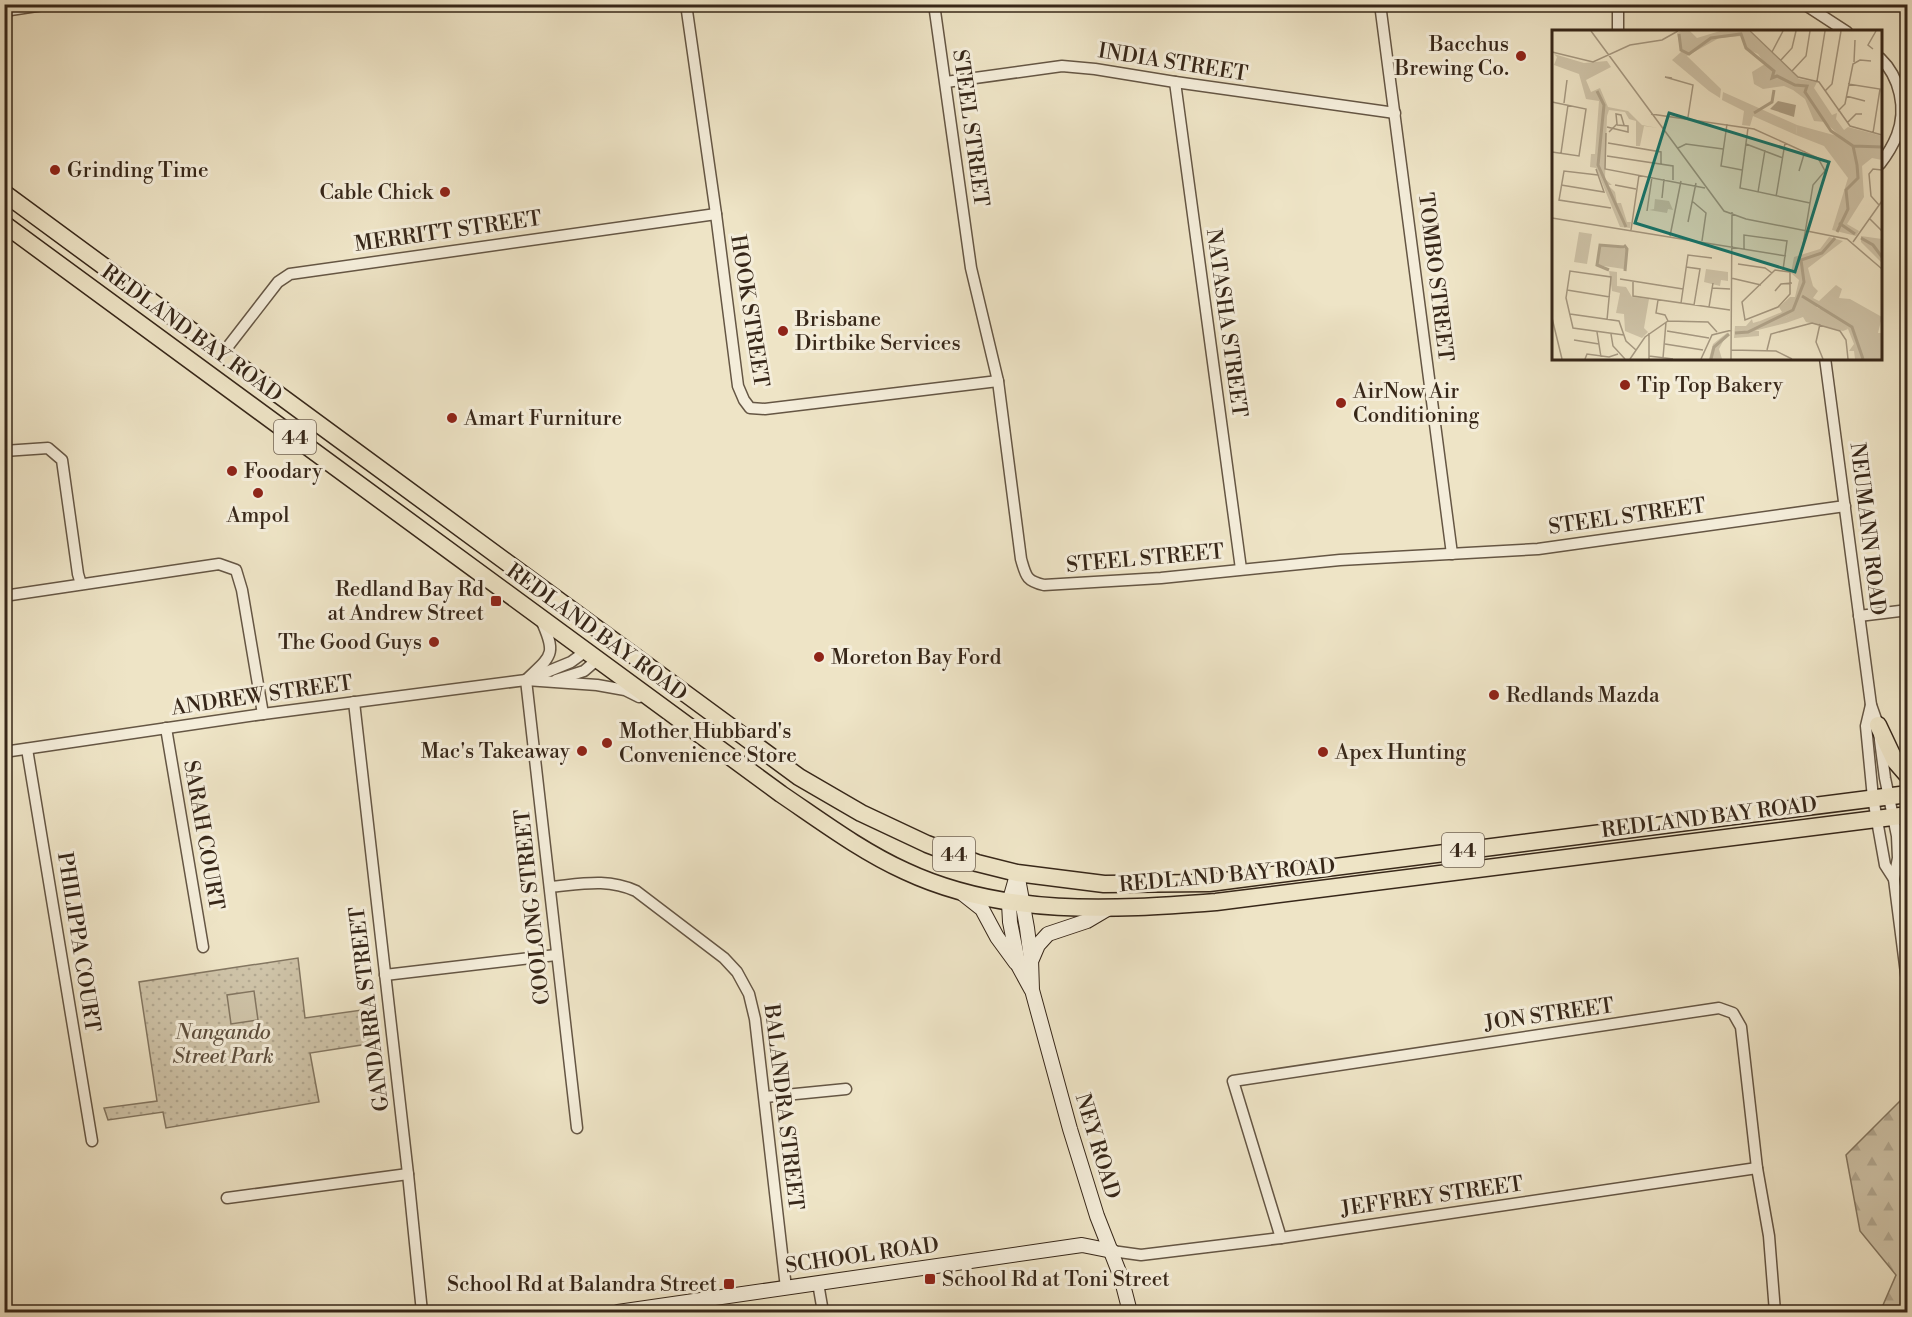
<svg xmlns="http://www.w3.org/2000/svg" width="1912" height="1317" font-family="'Libre Bodoni',serif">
  <defs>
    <pattern id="grass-dots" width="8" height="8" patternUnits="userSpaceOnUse" patternTransform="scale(1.5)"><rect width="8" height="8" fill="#cfc4a9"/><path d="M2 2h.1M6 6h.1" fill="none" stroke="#b2a891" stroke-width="1.8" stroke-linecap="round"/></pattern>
    <pattern id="forest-firs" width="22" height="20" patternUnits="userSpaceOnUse" patternTransform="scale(1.5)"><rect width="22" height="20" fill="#cfc4a9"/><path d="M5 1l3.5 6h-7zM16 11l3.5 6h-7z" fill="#b2a891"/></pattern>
  </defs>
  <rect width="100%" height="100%" fill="#eee4c6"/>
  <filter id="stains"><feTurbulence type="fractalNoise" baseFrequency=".00333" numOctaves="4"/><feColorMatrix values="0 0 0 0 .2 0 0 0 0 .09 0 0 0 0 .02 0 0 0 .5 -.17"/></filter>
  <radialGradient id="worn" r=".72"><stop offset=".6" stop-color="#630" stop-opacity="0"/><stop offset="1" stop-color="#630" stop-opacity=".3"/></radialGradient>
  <polygon fill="url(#grass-dots)" stroke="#837661" stroke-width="1.5" points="298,958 305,1018 369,1009 374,1043 310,1053 319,1102 166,1128 163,1112 108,1120 104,1108 157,1101 139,982"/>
  <polygon fill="url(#forest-firs)" stroke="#837661" stroke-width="1.5" points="1907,1094 1907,1312 1880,1312 1896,1275 1860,1231 1846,1155"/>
  <polygon fill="#cfc4a9" stroke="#837661" stroke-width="1.5" points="254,991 258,1020 231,1024 227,995"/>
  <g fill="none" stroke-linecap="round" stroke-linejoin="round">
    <defs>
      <g id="street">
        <polyline points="686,4 716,214 738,386 744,400 750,408 765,409 998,381"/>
        <path d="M934 4 971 268 998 381 1021 559C1026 576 1026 581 1044 585L1161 578 1340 560 1538 549 1845 506"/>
        <polyline points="1380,4 1452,554"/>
        <polyline points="1804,4 1847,32"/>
        <polyline points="4,11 50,4"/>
        <polyline points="1618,32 1618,4"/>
        <path d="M1880 58C1900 77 1907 109 1897 135 1893 145 1887 155 1880 164"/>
        <polyline points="946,82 1062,66 1095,69 1175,82 1395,113"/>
        <polyline points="1175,82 1241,569"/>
        <polyline points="223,353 278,282 290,274 716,214"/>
        <polyline points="1825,358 1871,705 1878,725 1885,778 1897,836 1898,858 1894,879 1908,989"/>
        <polyline points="4,451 48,448 62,460 78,574 81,584"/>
        <polyline points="4,596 219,564 236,570 242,590 263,714"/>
        <polyline points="1859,616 1908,610"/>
        <polyline points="532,678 571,662 586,651"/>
        <polyline points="526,680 577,1128"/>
        <path d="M526 680C552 655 557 655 541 620"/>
        <polyline points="556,680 584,671 598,659"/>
        <polyline points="354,702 408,1174 422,1312"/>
        <polyline points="1871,705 1866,726 1873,798 1885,865 1894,879"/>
        <polyline points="166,728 203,947"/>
        <polyline points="27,749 92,1141"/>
        <polyline points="4,752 263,714 526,680 597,685 625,690 639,697"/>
        <path d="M550 887C582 884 607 878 636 891L724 958 737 972 749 994 755 1019 786 1288"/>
        <polyline points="385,975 556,955"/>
        <polyline points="765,1097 846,1089"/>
        <polyline points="227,1198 408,1174"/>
        <polyline points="1281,1238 1233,1081 1719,1008 1733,1013 1741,1027 1757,1168 1769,1236 1775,1312"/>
        <polyline points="1112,1251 1141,1255 1281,1238 1757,1168"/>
        <polyline points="818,1283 823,1312"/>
      </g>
      <g id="secondary">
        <polyline points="1017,873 1027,928 1031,959 1032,990 1070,1129 1097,1216 1121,1277 1130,1312"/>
        <polyline points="1017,875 1009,903 1010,922 1019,967 1031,989"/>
        <polyline points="963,894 982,909 997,937 1016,963"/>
        <polyline points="1032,959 1038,945 1048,934 1087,921 1109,908"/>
        <polyline points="618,1312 1082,1245 1112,1251"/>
      </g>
      <g id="primary">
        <polyline points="4,193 799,777 861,813 927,844 977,863 1017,873 1104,884 1209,883 1908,794"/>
        <path d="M4 224 781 794C821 821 861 851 905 871 1003 917 1112 910 1216 902L1908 815"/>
        <polyline points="1878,725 1895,761 1908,776"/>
      </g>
    </defs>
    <use href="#street" stroke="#655644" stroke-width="13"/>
    <use href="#secondary" stroke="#372719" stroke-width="16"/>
    <use href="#primary" stroke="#372719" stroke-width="19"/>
    <use href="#street" stroke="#f4edda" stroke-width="10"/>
    <use href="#secondary" stroke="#f4edda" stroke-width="14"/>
    <use href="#primary" stroke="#eee4c6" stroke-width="16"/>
  </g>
  <g fill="#8f2418" stroke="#f4edda" stroke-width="2">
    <circle cx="1521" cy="56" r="6"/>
    <circle cx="55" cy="170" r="6"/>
    <circle cx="445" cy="192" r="6"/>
    <circle cx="783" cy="331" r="6"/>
    <circle cx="1625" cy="385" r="6"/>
    <circle cx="1341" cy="403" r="6"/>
    <circle cx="452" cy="418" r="6"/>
    <circle cx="232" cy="471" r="6"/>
    <circle cx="258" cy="493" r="6"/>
    <rect x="490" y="595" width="12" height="12" rx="3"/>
    <circle cx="434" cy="642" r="6"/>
    <circle cx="819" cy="657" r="6"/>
    <circle cx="1494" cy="695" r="6"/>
    <circle cx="607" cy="743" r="6"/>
    <circle cx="582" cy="751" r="6"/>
    <circle cx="1323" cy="752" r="6"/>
    <rect x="924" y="1273" width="12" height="12" rx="3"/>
    <rect x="723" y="1278" width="12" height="12" rx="3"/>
  </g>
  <g text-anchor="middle" stroke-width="6" stroke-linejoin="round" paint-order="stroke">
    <g fill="#f4edda" stroke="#706253" stroke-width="1.5">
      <rect x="274" y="420" width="42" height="34" rx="4.5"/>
      <rect x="1442" y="833" width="42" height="34" rx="4.5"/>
      <rect x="933" y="837" width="42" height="34" rx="4.5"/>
    </g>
    <g font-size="20" font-weight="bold" fill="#372719">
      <text x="295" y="444">44</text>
      <text x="1463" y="857">44</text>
      <text x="954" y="861">44</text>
    </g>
    <g font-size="21" fill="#372719" stroke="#f4edda" text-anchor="start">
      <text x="1509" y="51" text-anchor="end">Bacchus<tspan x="1509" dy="24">Brewing Co.</tspan></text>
      <text x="67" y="177">Grinding Time</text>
      <text x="433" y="199" text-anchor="end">Cable Chick</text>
      <text x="795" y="326">Brisbane<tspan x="795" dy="24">Dirtbike Services</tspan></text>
      <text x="1637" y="392">Tip Top Bakery</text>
      <text x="1353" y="398">AirNow Air<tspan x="1353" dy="24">Conditioning</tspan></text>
      <text x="464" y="425">Amart Furniture</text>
      <text x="244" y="478">Foodary</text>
      <text x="258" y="522" text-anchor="middle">Ampol</text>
      <text x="484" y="596" text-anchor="end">Redland Bay Rd<tspan x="484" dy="24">at Andrew Street</tspan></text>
      <text x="422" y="649" text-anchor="end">The Good Guys</text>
      <text x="831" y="664">Moreton Bay Ford</text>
      <text x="1506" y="702">Redlands Mazda</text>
      <text x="619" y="738">Mother Hubbard's<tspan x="619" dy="24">Convenience Store</tspan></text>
      <text x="570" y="758" text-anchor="end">Mac's Takeaway</text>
      <text x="1335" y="759">Apex Hunting</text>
      <text x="942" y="1286">School Rd at Toni Street</text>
      <text x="717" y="1291" text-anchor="end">School Rd at Balandra Street</text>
    </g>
    <g font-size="21" fill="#372719" stroke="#f4edda">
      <text transform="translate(1173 62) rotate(9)" y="7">INDIA STREET</text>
      <text transform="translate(971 128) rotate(82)" y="7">STEEL STREET</text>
      <text transform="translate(448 231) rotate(-8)" y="7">MERRITT STREET</text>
      <text transform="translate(1436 277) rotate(83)" y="7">TOMBO STREET</text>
      <text transform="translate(750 311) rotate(81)" y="7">HOOK STREET</text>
      <text transform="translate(1227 323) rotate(82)" y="7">NATASHA STREET</text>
      <text transform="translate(192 333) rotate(36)" y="7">REDLAND BAY ROAD</text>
      <text transform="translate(1627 516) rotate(-8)" y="7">STEEL STREET</text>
      <text transform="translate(1868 529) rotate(83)" y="7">NEUMANN ROAD</text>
      <text transform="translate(1145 558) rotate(-5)" y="7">STEEL STREET</text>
      <text transform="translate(597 632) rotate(36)" y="7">REDLAND BAY ROAD</text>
      <text transform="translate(262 695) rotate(-8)" y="7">ANDREW STREET</text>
      <text transform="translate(1709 817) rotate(-7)" y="7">REDLAND BAY ROAD</text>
      <text transform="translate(204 835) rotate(80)" y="7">SARAH COURT</text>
      <text transform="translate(1227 875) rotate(-5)" y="7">REDLAND BAY ROAD</text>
      <text transform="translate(532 907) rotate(-96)" y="7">COOLONG STREET</text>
      <text transform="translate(79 942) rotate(81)" y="7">PHILIPPA COURT</text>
      <text transform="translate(369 1009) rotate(-97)" y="7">GANDARRA STREET</text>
      <text transform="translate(1549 1014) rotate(-8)" y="7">JON STREET</text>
      <text transform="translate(784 1107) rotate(83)" y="7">BALANDRA STREET</text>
      <text transform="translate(1098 1146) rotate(73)" y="7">NEY ROAD</text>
      <text transform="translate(1432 1196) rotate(-8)" y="7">JEFFREY STREET</text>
      <text transform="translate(862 1255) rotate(-8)" y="7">SCHOOL ROAD</text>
    </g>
    <g font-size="21" font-style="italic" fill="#5d4e3d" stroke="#f4edda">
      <text x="223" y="1039">Nangando<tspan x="223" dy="24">Street Park</tspan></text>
    </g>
  </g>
  <g transform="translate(1552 30)">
    <rect width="330" height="330" fill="#eee4c6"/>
    <path d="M2 24 32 33 55 31 59 37 34 50 39 62 48 58 56 77 76 81 90 95 106 98 92 96 88 116H84V91L77 89 73 82 57 80 55 86 53 149 60 155H56L63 162 65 173H69L75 192H79L78 198 68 197 44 138 38 137 39 124H43L47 71 34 69 27 44 2 35 5 27ZM171 62 245 95 244 105 201 86 198 96 190 95 192 81 170 70ZM103 169 117 171 121 180 116 179 115 183 97 180 102 179ZM154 239 176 242V251L169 250 168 256 176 258 152 252ZM57 241 65 242V256L74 257 80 267 97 269 92 298 96 302 90 308 73 301 72 284 64 283 68 263 60 261ZM256 273 270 280 296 299 291 301 254 292 251 287 234 293V288ZM200 289 201 293 208 291 203 301H207V306L182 308 183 296H194Z" fill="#cfc4a9"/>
    <path d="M129 1H138L145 8 168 1H197L247 49 265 52 262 58 280 85 285 83 284 89 292 100 296 97 330 106V130L320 128 310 136 312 167 295 194 307 201 304 206 280 200 296 148 272 116 244 105 245 95 289 107 273 92 262 91 253 69 241 60 232 56 211 59 202 54 200 42 213 34 206 24 195 19 190 6 167 8 135 26 169 59 168 68 157 61 120 30 129 22 125 3ZM309 206 330 209V233L309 212ZM277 207 291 211 256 238 261 256 266 261 261 268 267 271 284 255 290 259 287 268 298 269 330 287 326 303H330V329H303L302 321H297L302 314 296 299 277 289 268 291V276L263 278V285L249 279 234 288V293L202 301 208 291 230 282 227 277 238 267H243L247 250 239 243 242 227 268 219ZM176 302 167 319 170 329H157L161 314Z" fill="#cfc4a9"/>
    <path d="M27 202 40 204 35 234 22 232ZM48 215 75 219 72 239 45 235Z" fill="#cfc4a9"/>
    <path d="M226 71 244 75 242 87 218 79Z" fill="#b0a48b"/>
    <path fill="none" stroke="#b0a48b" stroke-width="3" d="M127 4 129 20 137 24 159 8 189 4 194 18 222 41 220 48 225 46 243 55 255 56 253 62 279 101 301 116 305 135 306 148 294 160 296 179 285 202M45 61 52 75 46 135 74 197M202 83 220 72 222 60M301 116 330 117M287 193 303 204M309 208 321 215 330 227M72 215 75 219 73 241M57 240 45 235 48 215 72 217M250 266 300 297 311 329M183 303 196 302 241 280 252 252 249 230 270 223 283 208M159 329 162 317 177 304"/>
    <path fill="none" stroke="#a59881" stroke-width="1.5" d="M39 1 172 181 194 189 295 209 330 239M198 1 246 47 267 52 298 96 330 105M321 19 316 15 324 1M0 22 41 32 78 15 110 10 126 1M220 22 231 1M229 30 240 18 244 1M302 32 303 10M240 41 254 26 258 1M120 48 113 47 141 55 136 87M265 51 273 1M296 54 328 59 321 103M273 61 280 54 289 1M294 66 313 71M0 72 34 79 27 126 0 122M12 73 15 50M286 81 293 74 301 34 308 30 319 31M99 84 202 99 266 128 273 141 261 155 250 221M295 93 304 84H310M175 94 169 136 190 140M55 97 76 102V96L65 95M196 98 188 158 258 173M57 102 65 94 64 84 69 85 72 95M54 103 53 139 153 158M56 113 109 122V134M194 114 231 128M126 118 134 114 171 119M9 123 16 75M55 126 121 136V150M247 141 253 121M46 145 12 141 7 170 59 178M9 155 52 162 44 139M63 155 84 159M206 162 213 120M224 167 233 113M110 168 112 149M140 171 154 183 150 211M327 175 319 166 317 144 321 139 330 140M95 181 100 147M0 188 234 226M317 188 330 201M136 192 144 153M79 200 87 145M118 206 129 151M301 212 330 171M192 219V205L235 211 231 240M186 234 213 238 220 243M134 237 148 239 142 275M223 240 238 242V264L226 277 193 290 190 272ZM179 248 209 255M68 249 131 259M81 251V266L178 280M160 258 178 259M15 260 58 267M223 261 229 254 240 253M106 270 104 283 113 285 116 291M129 273 136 225 160 228M157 277 161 253M18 284 67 291 74 311 84 320M0 288 10 329M55 290 59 247 18 241 14 268 21 298 72 305M268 294 264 312 271 329M115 301 157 308M45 302 49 327M59 304 61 316 73 329M22 310 47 314M113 314 151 320M179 320 224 321 240 329M215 320 219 304 260 293 288 301 294 310 296 329M97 326 121 329M111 328 114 292M33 329 35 324 57 327 66 324M78 329 93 307 116 291 156 292 165 302M97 329V303M149 329 160 305 180 300M179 329 180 182"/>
    <path fill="#0f766e" fill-opacity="0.15" stroke="#0f766e" stroke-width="3" d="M117 83 277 132 243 242 83 193Z"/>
    <rect width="330" height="330" fill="none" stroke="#372719" stroke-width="3"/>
  </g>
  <rect width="1912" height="1317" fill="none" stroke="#eee4c6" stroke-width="24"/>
  <rect x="6" y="6" width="1900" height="1305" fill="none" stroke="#372719" stroke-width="3"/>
  <rect x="12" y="12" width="1888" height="1293" fill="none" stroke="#372719" stroke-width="1.5"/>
  <rect width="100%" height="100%" filter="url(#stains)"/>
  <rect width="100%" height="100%" fill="url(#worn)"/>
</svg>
